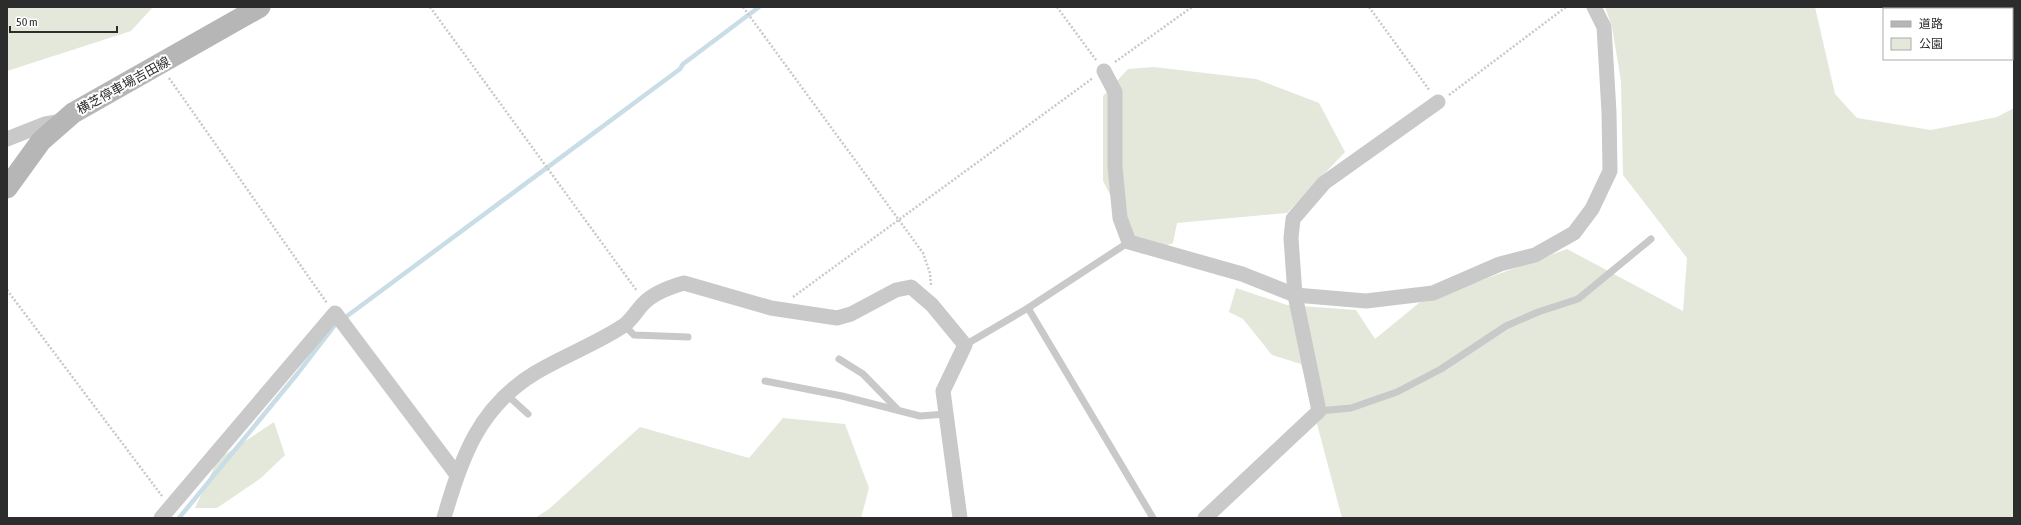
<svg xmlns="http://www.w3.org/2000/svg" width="2021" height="525" font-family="'Asap Condensed','Noto Sans JP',sans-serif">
  <rect width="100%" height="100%" fill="#fff"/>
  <g fill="#e3e8da">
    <polygon points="7,7 153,7 131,31 7,71"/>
    <polygon points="1605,7 1815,7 1835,94 1857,118 1931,130 1997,117 2014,108 2014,518 1342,518 1301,364 1272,355 1243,319 1229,312 1236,288 1287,305 1356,310 1375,339 1419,303 1567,249 1683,311 1687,258 1623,175 1621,81 1612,27"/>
    <polygon points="1154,67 1256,79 1319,103 1345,152 1287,213 1177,223 1173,243 1141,254 1103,181 1103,96 1128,69"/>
    <polygon points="783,418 845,424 869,488 861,518 535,518 549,509 640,427 749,458"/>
    <polygon points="274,422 285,455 261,478 217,508 195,508 218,459"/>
  </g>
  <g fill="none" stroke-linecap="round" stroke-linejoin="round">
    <polyline stroke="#c8dde6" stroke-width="4.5" points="179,518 298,373 335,325 680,69 683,64 759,7"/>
    <g stroke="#c9c9c9" stroke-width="2.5" stroke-dasharray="2 2" stroke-linecap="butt">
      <polyline points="430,7 637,291"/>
      <polyline points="743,7 923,253 930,273 931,286"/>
      <polyline points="1057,7 1096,60"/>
      <polyline points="1369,7 1430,91"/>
      <polyline points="1115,62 1192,7"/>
      <polyline points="169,78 327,303"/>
      <polyline points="1449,95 1566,7"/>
      <polyline points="7,290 162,496"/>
      <polyline points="793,297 1093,78"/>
    </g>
    <g stroke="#c9c9c9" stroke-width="7">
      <polyline points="1028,308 1153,518"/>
      <polyline points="624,325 634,335 688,337"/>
      <polyline points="965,345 1028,308 1129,242"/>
      <polyline points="839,359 863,374 898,410"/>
      <polyline points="765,381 842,396 920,416 946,414"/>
      <polyline points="506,394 528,414"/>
      <polyline points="1319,411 1351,408 1397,392 1441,369 1506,326 1538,312 1578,299 1651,239"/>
    </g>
    <g stroke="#c9c9c9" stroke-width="15">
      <polyline points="1104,71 1115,92 1115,167 1120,218 1129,242 1242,274 1295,295 1366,301 1433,293 1500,264 1535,255 1574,233 1592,209 1610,171 1609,112 1604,27 1594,7"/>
      <polyline points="7,139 45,124 63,121"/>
      <polyline points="336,314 457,475"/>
      <polyline points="161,518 335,313"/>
      <path d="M444 518C461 458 479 407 535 373 563 356 596 344 623 326 631 321 637 310 643 304 653 293 670 287 684 283L771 308 837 318 851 314 896 290 911 287 932 305 965 345 943 391 960 518"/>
      <polyline points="1205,518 1319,411 1295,295 1291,238 1293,219 1324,183 1438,102"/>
    </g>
    <polyline stroke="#b6b6b6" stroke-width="21" points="7,188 41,141 73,113 260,7"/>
  </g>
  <g text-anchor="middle" stroke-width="4" stroke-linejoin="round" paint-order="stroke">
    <g font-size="13" fill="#2c2c2c" stroke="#fff">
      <text transform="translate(123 85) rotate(-29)" y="5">横芝停車場吉田線</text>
    </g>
  </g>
  <rect width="2021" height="525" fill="none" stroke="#2c2c2c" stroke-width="16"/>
  <rect x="1883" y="8" width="130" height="52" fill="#ffffff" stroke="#ababab"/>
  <rect x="1891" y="21" width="20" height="6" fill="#b6b6b6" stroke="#ababab"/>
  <text x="1919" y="28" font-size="12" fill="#2c2c2c">道路</text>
  <rect x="1891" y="38" width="20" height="12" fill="#e3e8da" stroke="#ababab"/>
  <text x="1919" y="48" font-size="12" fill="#2c2c2c">公園</text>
  <path d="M10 26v6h107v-6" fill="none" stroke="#2c2c2c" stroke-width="2"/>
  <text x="16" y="26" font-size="12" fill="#2c2c2c" stroke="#ffffff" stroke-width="3" paint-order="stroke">50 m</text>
</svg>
